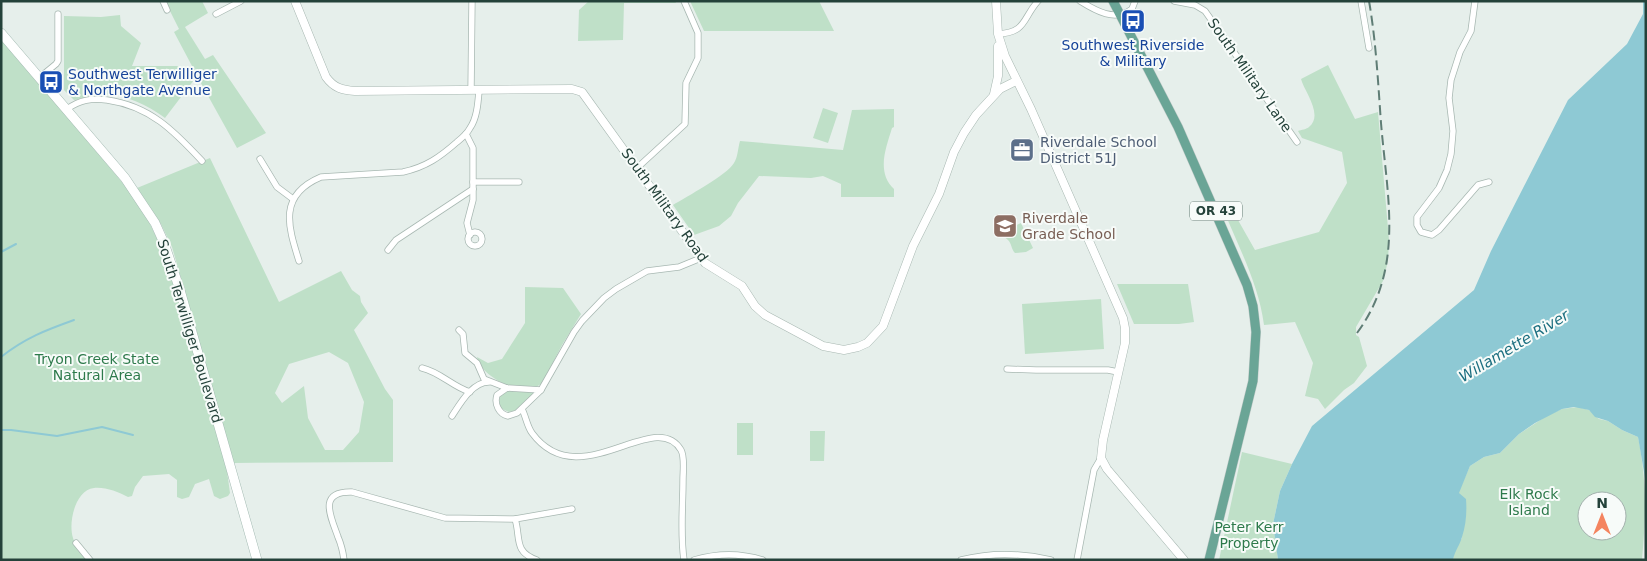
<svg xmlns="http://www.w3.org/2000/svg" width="1647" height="561" font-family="'DejaVu Sans',sans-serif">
  <rect width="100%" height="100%" fill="#e6efeb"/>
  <g fill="#bfe0c8" fill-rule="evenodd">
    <path d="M165 1H202L208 13 185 27 205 59 213 55 266 133 237 148 197 76 165 118C145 103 118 91 92 95 86 96 80 100 74 100L64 90V16L101 17 120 15 121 26 141 43 132 66H192L174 32 179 29Z"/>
    <polygon points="589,1 675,1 676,3 624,3 623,40 578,41 579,10"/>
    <polygon points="690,1 819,1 834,31 704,31"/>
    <path d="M1 38 126 187 146 216 159 243 171 276 226 464 230 493 228 496 220 499 214 496 209 479 195 484 189 497 182 499 177 497V480L169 474 143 476 135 487 132 496 128 497C118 492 106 487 94 488 75 490 68 523 73 538 75 546 83 553 89 560H1Z"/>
    <path d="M1328 65 1355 119 1378 112 1389 240 1388 261 1383 281 1356 327V335L1359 337 1367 366 1354 383 1344 390 1325 409 1318 399 1305 396 1313 363 1295 322 1264 325C1259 286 1241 252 1226 216L1234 213 1255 250 1319 232 1347 183 1342 152 1302 138 1298 131C1301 130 1307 129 1309 127 1324 115 1304 91 1301 79Z"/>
    <polygon points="823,108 838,113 828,143 813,138"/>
    <path d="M894 109V127L892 128C886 148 876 172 894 189V197H841V184L823 176 811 178 759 176 738 203 731 216 719 226 694 235 673 205C686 197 727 175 734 163 738 157 738 147 740 141L843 150 852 110Z"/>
    <path d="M210 158 279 302 341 271 352 290 360 296 361 302 368 313 354 330 385 389 393 400V462L234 463 172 247 161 224 137 188ZM329 352 348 363 364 402 359 432 343 450H325L308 418 304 386 282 403 275 393 289 364Z"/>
    <path d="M1021 223 1033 248 1026 252 1015 253C1011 249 1012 244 1008 240 1005 237 1003 237 1001 232Z"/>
    <polygon points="1117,284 1188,284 1194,322 1179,324 1134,324"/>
    <path d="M525 287 563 288 581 314 562 345 543 382C526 400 481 378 477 357L488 363 502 359 525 323Z"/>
    <polygon points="1101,299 1104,349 1025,354 1022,304"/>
    <path d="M534 390 535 393 516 410 509 412 500 408C495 385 518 391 534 390Z"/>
    <path d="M1578 407 1589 410 1599 419 1608 421 1622 430 1638 437C1647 482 1646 514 1642 560H1453L1454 552 1462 538 1458 493 1470 466 1484 457 1500 453 1519 434 1548 415 1562 409ZM1587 501H1617V531H1587Z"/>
    <rect x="737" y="423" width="16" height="32"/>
    <polygon points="810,431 825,431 824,461 810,461"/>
    <polygon points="1242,452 1292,464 1280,491 1273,524 1278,560 1219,560"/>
  </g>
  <path fill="#8ec9d4" d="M1643 1H1646V484L1638 437 1622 430 1608 421 1595 417 1589 410 1574 407 1562 409 1535 423 1519 434 1500 453 1484 457 1470 466 1459 493 1466 499C1467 512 1466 525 1462 537 1460 545 1455 550 1453 560H1278L1273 524 1280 491 1292 464 1312 426 1474 290 1491 251 1568 100 1627 44 1643 14Z"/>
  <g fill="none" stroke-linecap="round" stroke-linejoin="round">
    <g stroke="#8ec9d4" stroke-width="2">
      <polyline points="1,252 16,244"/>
      <path d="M1 357C25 338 46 330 74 320"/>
      <polyline points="1,430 11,430 57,436 102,427 133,435"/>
    </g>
    <defs>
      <g id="minor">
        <polyline points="163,1 167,10"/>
        <path d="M1080 1C1096 11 1115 22 1132 9L1135 1"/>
        <polyline points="1174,1 1195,5 1205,11 1297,142"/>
        <polyline points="1361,1 1369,48"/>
        <polyline points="1475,1 1471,31 1460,52 1451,80 1449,98 1453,131 1451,154 1447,170 1439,188 1417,217 1417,225 1421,232 1432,235 1439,230 1478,185 1489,182"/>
        <polyline points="216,14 241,1"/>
        <path d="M998 34C1027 32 1022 19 1038 1"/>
        <polyline points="39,78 56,64 58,61 58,14"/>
        <polyline points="471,90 472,1"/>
        <path d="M67 109C80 100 91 98 107 100 150 106 174 131 202 161"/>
        <polyline points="466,134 473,148 473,200 467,223 470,235"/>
        <polyline points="260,159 277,187 293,199"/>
        <polyline points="637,168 685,124 686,83 698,58 698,33 684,1"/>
        <polyline points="473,182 519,182"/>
        <circle cx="475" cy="239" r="7"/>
        <polyline points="388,250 396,240 473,189"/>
        <path d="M299 261C288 226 278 195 321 177L403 172C426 167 440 157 457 142 462 138 467 134 470 128 477 118 478 103 479 91"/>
        <path d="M459 330 463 334 465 353 477 363 484 379 507 388 541 390 517 413 508 416C499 414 494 404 497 395L507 388"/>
        <path d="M422 368C440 372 453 387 470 392"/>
        <polyline points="1007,369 1036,370 1108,370 1118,372"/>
        <polyline points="541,390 574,332 582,321 604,298 616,289 647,271 679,267 701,258"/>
        <path d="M522 409C526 417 527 426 532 433 579 497 655 406 681 450 685 457 683 471 683 480 683 506 680 533 684 560"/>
        <path d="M452 416C460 404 472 382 489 382"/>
        <path d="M515 519C521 537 513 552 537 560"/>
        <polyline points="76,543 90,560"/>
        <path d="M344 560C343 552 341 544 338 537 331 517 317 491 352 492L445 518 515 519 572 509"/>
        <path d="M694 560C717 553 741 553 763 560"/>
        <path d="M961 560C992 552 1021 553 1051 560"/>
        <polyline points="1077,560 1094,470 1101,458"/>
      </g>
      <g id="tertiary">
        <path d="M295 1 326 77C334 88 342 90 355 91L572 89 582 92 705 263 742 286 755 306 765 315 823 346 844 350 858 347 867 343 883 326 913 246 939 194 954 152 964 133 976 115 1000 89 1016 81"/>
        <polyline points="996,1 998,34 1005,56 1031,109 1123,318 1125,328 1125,343 1103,440 1101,458 1107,469 1184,560"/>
        <polyline points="994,94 998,76 998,46"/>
      </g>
      <polyline id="secondary" points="1,33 125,178 155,223 164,243 180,290 257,560"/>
      <polyline id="primary" points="1113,1 1178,127 1247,285 1253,306 1256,332 1253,381 1209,560"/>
    </defs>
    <use href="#minor" stroke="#a8b8b2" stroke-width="7"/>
    <use href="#tertiary" stroke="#a8b8b2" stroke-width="9"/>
    <use href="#secondary" stroke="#a4bbb3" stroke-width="10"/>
    <use href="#primary" stroke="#c2cac8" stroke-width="10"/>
    <use href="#minor" stroke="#fff" stroke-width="5.5"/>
    <use href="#tertiary" stroke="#fff" stroke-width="8"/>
    <use href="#secondary" stroke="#fff" stroke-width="9"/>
    <use href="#primary" stroke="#6aa596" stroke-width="9"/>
    <path stroke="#5f7d75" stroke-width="2" stroke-dasharray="10 5" stroke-linecap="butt" d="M1357 333C1405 268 1387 197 1381 123 1378 82 1376 41 1369 1"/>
  </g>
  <defs>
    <symbol id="bus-square" viewBox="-11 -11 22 22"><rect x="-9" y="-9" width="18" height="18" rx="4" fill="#1a4fb4" stroke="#f7fbf9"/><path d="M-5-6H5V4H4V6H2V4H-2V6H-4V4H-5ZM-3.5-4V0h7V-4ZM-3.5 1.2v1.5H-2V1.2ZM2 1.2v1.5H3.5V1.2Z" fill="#fff"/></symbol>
    <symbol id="office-square" viewBox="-11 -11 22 22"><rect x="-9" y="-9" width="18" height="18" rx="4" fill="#5c6f8a" stroke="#f7fbf9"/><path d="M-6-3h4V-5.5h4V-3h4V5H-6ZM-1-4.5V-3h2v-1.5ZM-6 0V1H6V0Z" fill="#fff"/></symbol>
    <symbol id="school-square" viewBox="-11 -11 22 22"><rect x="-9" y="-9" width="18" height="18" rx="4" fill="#8d6e63" stroke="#f7fbf9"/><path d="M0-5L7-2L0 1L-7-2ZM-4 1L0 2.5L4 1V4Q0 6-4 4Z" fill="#fff"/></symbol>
  </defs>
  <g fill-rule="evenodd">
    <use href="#bus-square" x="1119" y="7" width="28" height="28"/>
    <use href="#bus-square" x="37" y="68" width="28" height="28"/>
    <use href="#office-square" x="1008" y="136" width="28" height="28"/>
    <use href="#school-square" x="991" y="212" width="28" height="28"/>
  </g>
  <g text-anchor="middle" stroke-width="4" stroke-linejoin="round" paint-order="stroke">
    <rect fill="#f7fbf9" stroke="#637a73" stroke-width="1" x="1190" y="201.5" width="52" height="19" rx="4"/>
    <g font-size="12" font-weight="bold" fill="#24423a">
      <text x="1216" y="215">OR 43</text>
    </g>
    <g font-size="14" fill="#164399" stroke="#f7fbf9">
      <text x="1133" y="50">Southwest Riverside<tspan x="1133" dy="16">&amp; Military</tspan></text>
      <text x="68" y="79" text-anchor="start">Southwest Terwilliger<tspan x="68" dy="16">&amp; Northgate Avenue</tspan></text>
    </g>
    <g font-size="14" fill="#24423a" stroke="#f7fbf9">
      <text transform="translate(1250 75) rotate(55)" y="5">South Military Lane</text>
      <text transform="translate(665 205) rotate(54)" y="5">South Military Road</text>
      <text transform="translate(190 331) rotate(73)" y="5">South Terwilliger Boulevard</text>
    </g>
    <g font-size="14" fill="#4e5e75" stroke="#f7fbf9" text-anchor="start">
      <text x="1040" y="147">Riverdale School<tspan x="1040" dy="16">District 51J</tspan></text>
    </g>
    <g font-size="14" fill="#785e54" stroke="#f7fbf9" text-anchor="start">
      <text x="1022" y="223">Riverdale<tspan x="1022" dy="16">Grade School</tspan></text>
    </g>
    <g font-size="14" fill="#2d7a4b" stroke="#f7fbf9">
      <text x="97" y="364">Tryon Creek State<tspan x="97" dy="16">Natural Area</tspan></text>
      <text x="1529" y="499">Elk Rock<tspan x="1529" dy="16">Island</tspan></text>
      <text x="1249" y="532">Peter Kerr<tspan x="1249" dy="16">Property</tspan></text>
    </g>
    <g font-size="15" font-style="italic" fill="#1c6f80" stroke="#f7fbf9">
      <text transform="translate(1514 346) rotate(-31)" y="5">Willamette River</text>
    </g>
  </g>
  <rect width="1647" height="561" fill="none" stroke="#24423a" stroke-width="5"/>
  <g transform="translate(1602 516)"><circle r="24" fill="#f7fbf9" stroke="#a3b1ad"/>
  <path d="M0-4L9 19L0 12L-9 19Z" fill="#f4845f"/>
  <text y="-8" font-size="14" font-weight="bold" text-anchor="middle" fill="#24423a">N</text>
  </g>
</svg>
